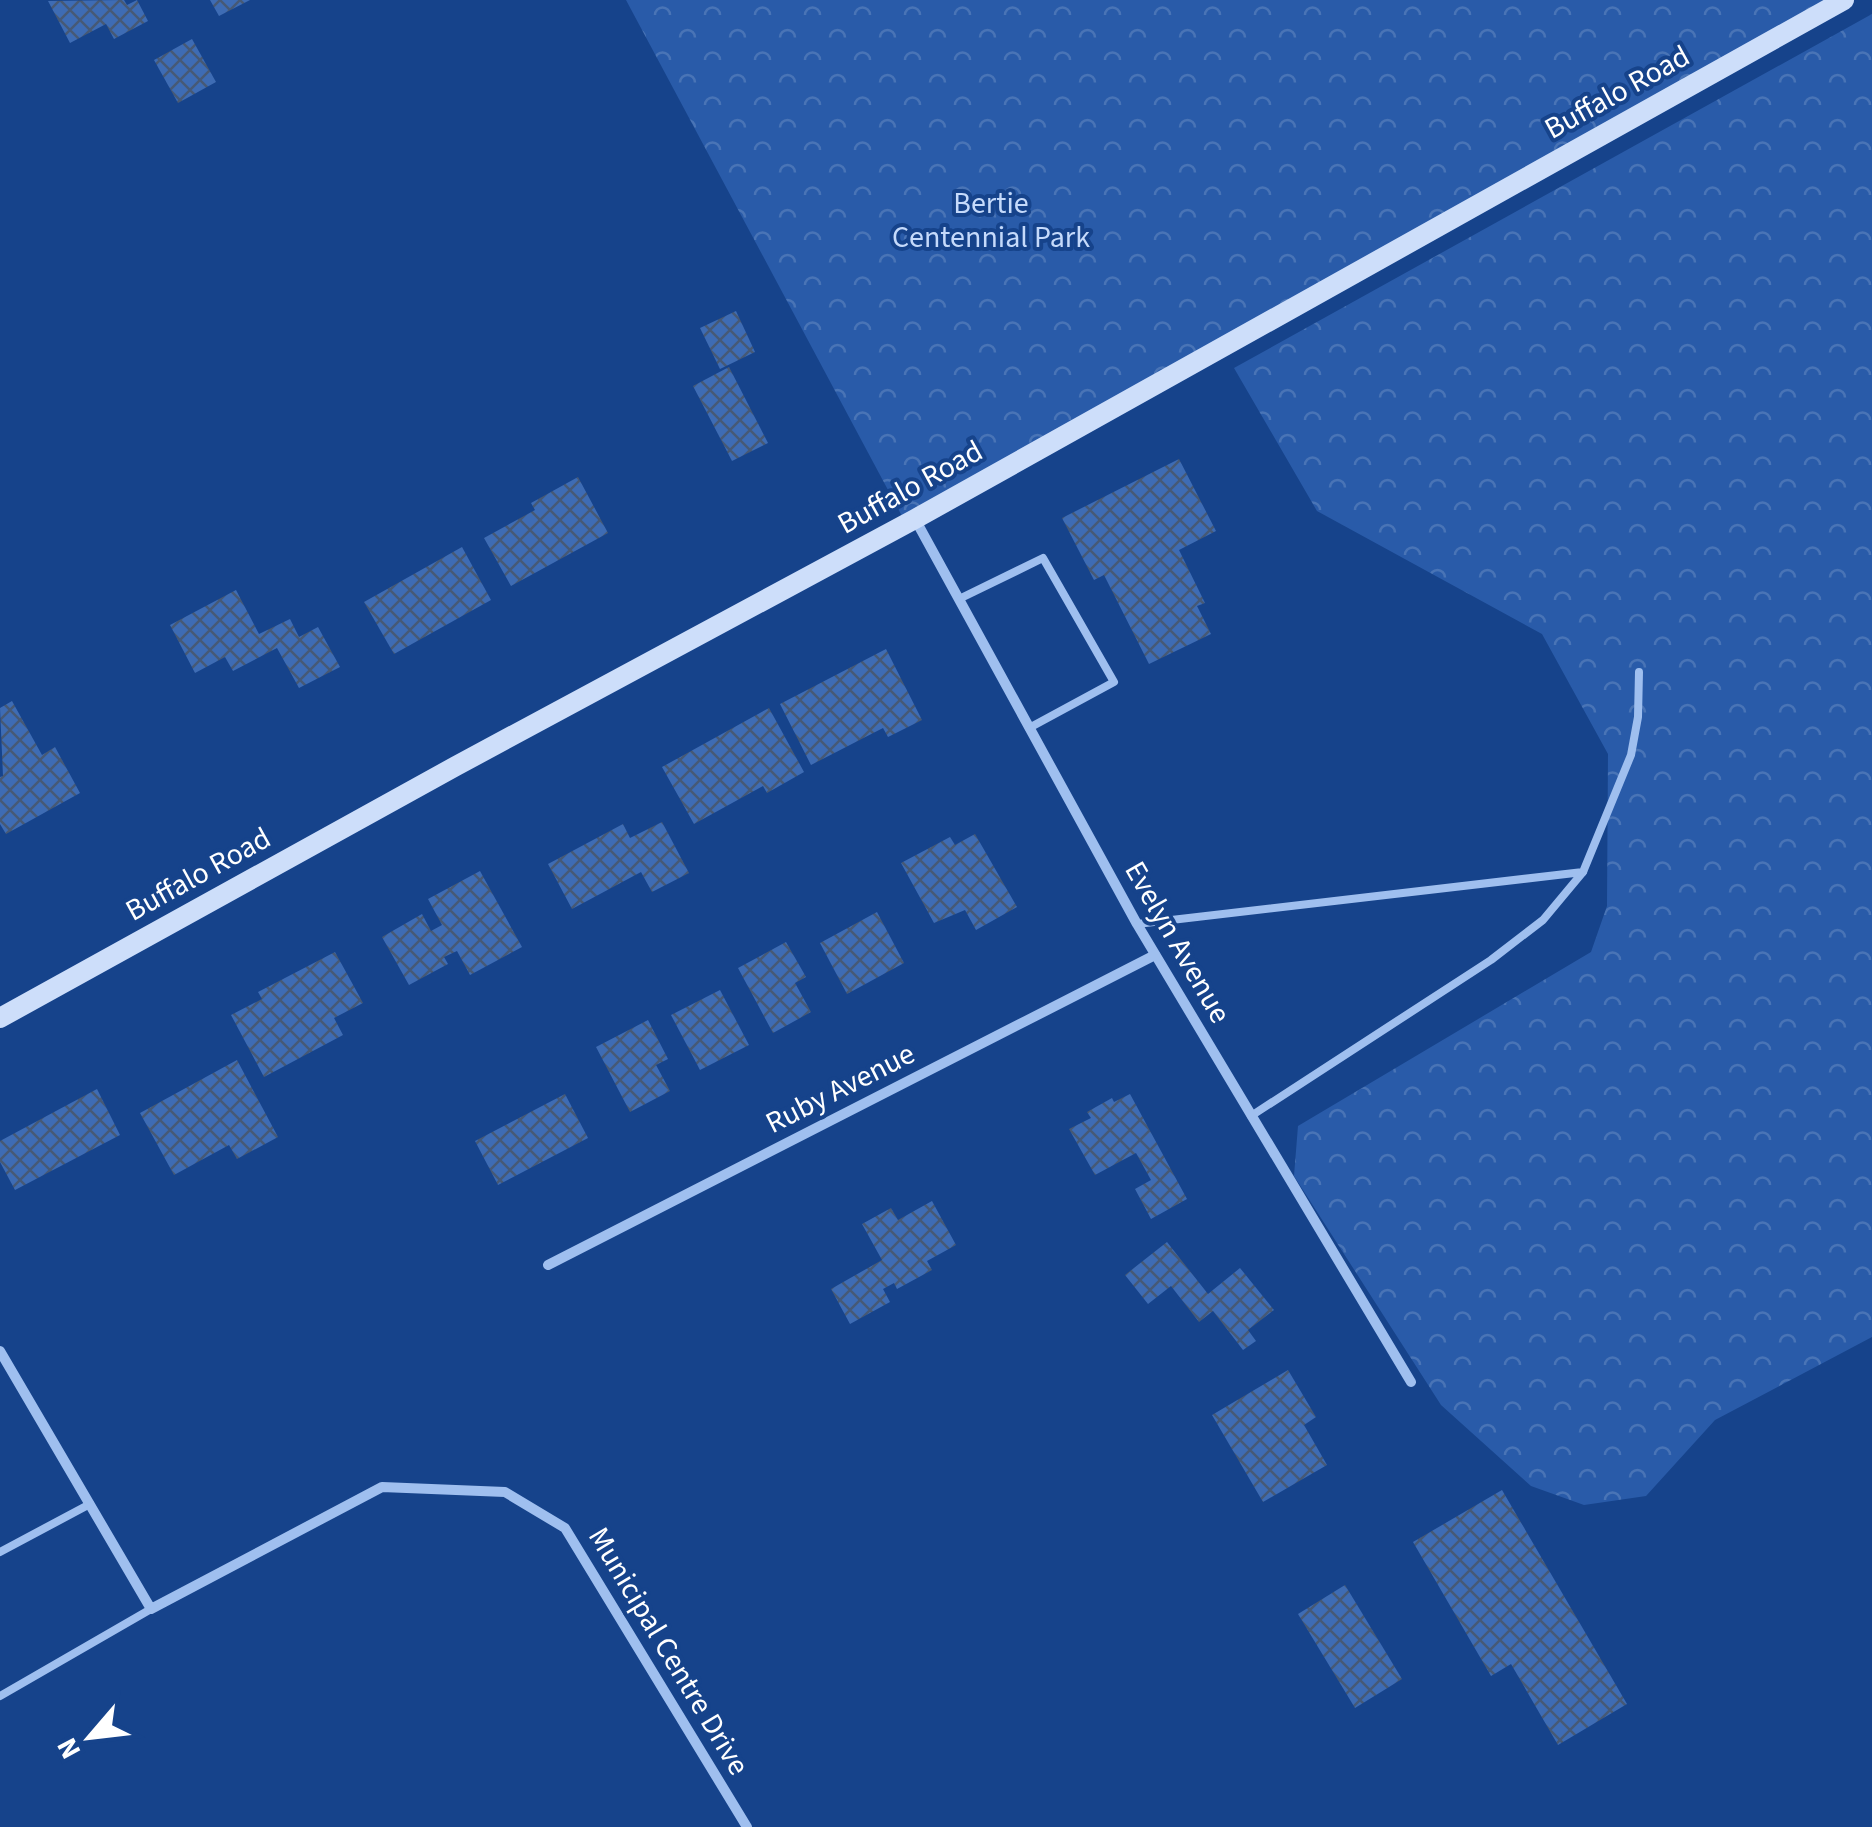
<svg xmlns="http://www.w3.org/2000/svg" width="1872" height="1827" font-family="'Source Sans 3',sans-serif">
  <defs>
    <pattern id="forest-crowns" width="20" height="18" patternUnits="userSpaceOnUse" patternTransform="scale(2.5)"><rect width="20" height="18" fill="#295ba9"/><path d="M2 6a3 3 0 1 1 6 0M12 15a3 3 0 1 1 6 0" fill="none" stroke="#4974b6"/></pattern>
    <pattern id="building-cross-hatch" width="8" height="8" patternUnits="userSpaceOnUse" patternTransform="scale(2.5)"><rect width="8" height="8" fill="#3e6cb4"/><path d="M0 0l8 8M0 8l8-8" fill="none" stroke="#465976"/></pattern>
  </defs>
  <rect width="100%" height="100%" fill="#16438b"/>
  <g fill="url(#forest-crowns)">
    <polygon points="626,0 1845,0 903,518"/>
    <polygon points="1872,14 1872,1337 1715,1420 1646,1496 1584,1505 1531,1486 1441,1405 1294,1176 1298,1126 1591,952 1607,906 1608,754 1542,634 1317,511 1234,368"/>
  </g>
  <g fill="url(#building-cross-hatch)">
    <polygon points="124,0 127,5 137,0 148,21 114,39 106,24 70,43 48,1"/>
    <polygon points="210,0 250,0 219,16"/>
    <polygon points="192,39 216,82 178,103 154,60"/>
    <polygon points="736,311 755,352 720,369 700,328"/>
    <polygon points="729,367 768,443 732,461 693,386"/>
    <polygon points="1179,459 1216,531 1179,550 1205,603 1197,606 1211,634 1149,664 1104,575 1094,580 1062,518"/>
    <polygon points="578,477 608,533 511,586 484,538 535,510 531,503"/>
    <polygon points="462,547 491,600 394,654 364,602"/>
    <polygon points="236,590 259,634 290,619 299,637 318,627 340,667 299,688 277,648 233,671 225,657 195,673 170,625"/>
    <polygon points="886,649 922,720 888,737 883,728 811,765 780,704"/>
    <polygon points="12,701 42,755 55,747 80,793 6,834 0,824 0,777 3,776 0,708"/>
    <polygon points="769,708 804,772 767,793 763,786 694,824 662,767"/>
    <polygon points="662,822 689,873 652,892 641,872 572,909 548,864 623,824 630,838"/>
    <polygon points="975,834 1017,907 976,930 965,910 934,923 901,863 950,837 955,845"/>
    <polygon points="480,871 522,947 470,975 457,951 444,957 448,964 409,985 382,937 422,914 431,931 442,925 428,899"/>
    <polygon points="877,912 904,963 847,994 820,943"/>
    <polygon points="786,942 806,977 795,983 811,1012 773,1033 738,968"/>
    <polygon points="335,952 363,1003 334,1018 343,1035 264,1077 231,1015 262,999 258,992"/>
    <polygon points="720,990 749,1045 700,1070 671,1015"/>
    <polygon points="648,1020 668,1059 656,1065 670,1091 630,1112 596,1047"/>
    <polygon points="237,1060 278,1137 237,1159 229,1145 174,1175 140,1113"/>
    <polygon points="97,1089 120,1135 15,1190 0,1162 0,1141"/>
    <polygon points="565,1094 588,1138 498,1185 475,1141"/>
    <polygon points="1130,1094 1187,1199 1151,1219 1135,1189 1151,1180 1136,1153 1095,1175 1069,1129 1091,1118 1087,1112 1112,1098 1114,1102"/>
    <polygon points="932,1201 956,1245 927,1261 932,1270 897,1289 894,1283 883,1289 890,1302 850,1324 831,1289 882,1260 862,1224 891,1208 898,1220"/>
    <polygon points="1167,1242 1208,1294 1240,1268 1274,1310 1248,1330 1256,1341 1243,1350 1213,1311 1199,1322 1171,1286 1148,1304 1125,1275"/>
    <polygon points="1288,1370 1316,1417 1304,1425 1327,1465 1263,1502 1212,1415"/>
    <polygon points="1502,1490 1627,1704 1558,1745 1511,1664 1491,1676 1413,1542"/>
    <polygon points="1345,1585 1402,1679 1355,1708 1298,1614"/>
  </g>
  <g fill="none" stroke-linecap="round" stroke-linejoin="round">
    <g stroke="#9fbfef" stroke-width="8">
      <polyline points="959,599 1043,558 1114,682 1029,728"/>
      <polyline points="1137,924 1583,872 1631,755 1638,717 1639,672"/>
      <polyline points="1251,1116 1491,960 1543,920 1583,872"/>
      <polyline points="0,1552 90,1504"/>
      <polyline points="0,1696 151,1609"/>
    </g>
    <g stroke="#9fbfef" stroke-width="10">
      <polyline points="915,519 1137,924 1411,1382"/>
      <polyline points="548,1265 1155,955"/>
      <polyline points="0,1351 151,1609 382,1487 505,1492 565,1528 747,1827"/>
    </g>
    <polyline stroke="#cddefa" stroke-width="20" points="0,1018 456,766 915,519 1844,0"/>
  </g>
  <g text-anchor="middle" stroke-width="8" stroke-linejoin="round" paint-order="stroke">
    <g font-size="30" fill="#fff" stroke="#16438b">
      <text transform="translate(1617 92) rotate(-29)" y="10">Buffalo Road</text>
      <text transform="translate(910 487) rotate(-29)" y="10">Buffalo Road</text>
      <text transform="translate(198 874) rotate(-29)" y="10">Buffalo Road</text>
      <text transform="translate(1178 942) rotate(60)" y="10">Evelyn Avenue</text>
      <text transform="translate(840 1088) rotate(-27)" y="10">Ruby Avenue</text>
      <text transform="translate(669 1651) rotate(59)" y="10">Municipal Centre Drive</text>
    </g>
    <g font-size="30" fill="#c5dafb" stroke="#16438b">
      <text x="991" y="213">Bertie<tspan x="991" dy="34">Centennial Park</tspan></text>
    </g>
  </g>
  <g transform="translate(90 1737) rotate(242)" stroke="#16438b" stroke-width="8" paint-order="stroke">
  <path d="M0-8L18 38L0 25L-18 38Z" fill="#ffffff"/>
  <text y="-15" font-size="28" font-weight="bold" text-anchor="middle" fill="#ffffff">N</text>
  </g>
</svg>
